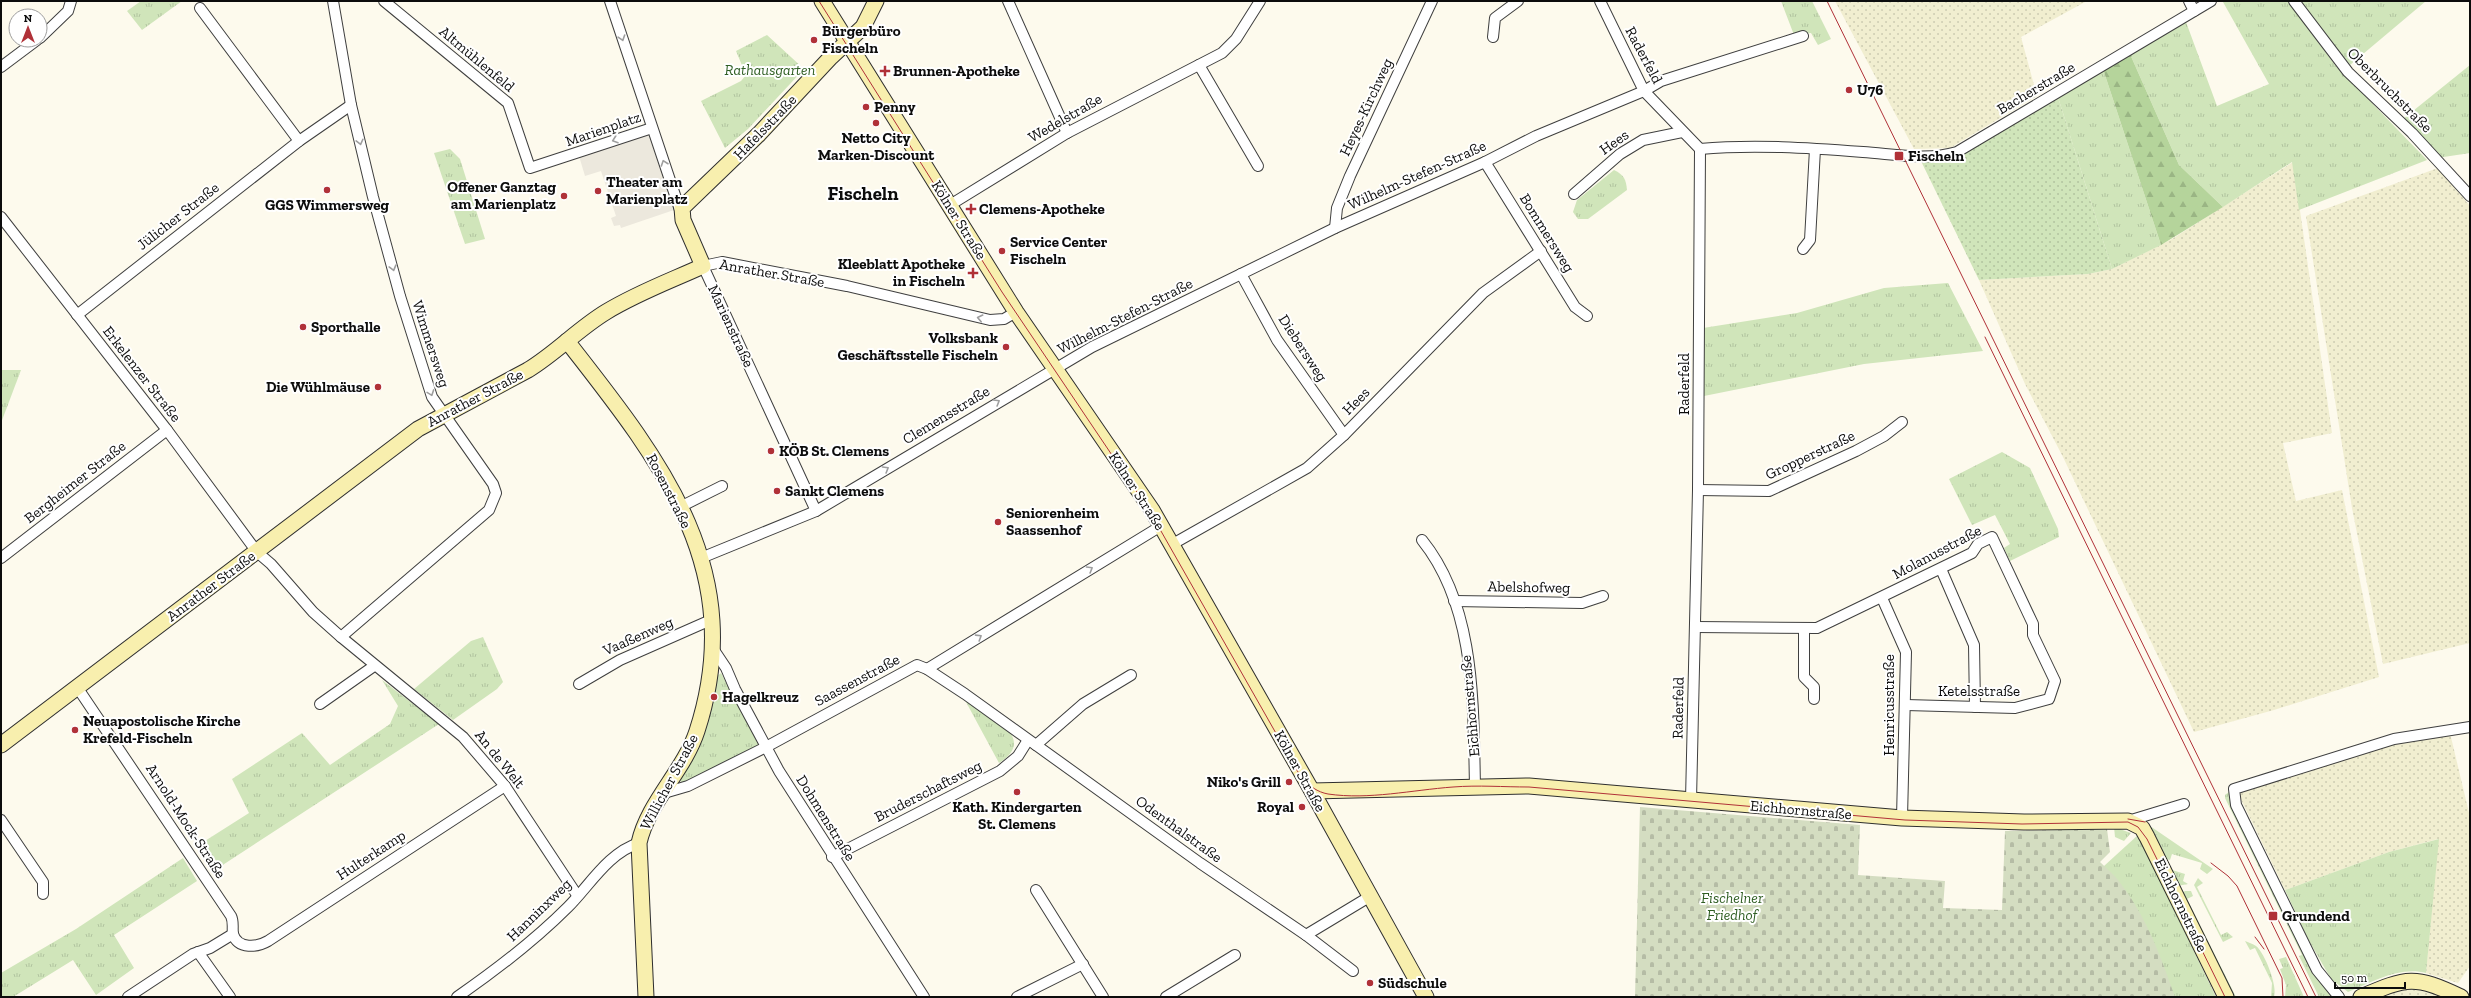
<svg xmlns="http://www.w3.org/2000/svg" width="2471" height="998" font-family="'Zilla Slab',serif">
  <defs>
    <pattern id="farmland-dots" width="8" height="8" patternUnits="userSpaceOnUse"><rect width="8" height="8" fill="#f1eed0"/><path d="M2 2h.1M6 6h.1" fill="none" stroke="#cdcbb1" stroke-width="1.8" stroke-linecap="round"/></pattern>
    <pattern id="grass-tufts" width="24" height="20" patternUnits="userSpaceOnUse"><rect width="24" height="20" fill="#d0e5ba"/><path d="M3 7l-1-3M5 7V3M7 7l1-3M15 17l-1-3M17 17v-4M19 17l1-3" fill="none" stroke="#b1c39f"/></pattern>
    <pattern id="forest-firs" width="22" height="20" patternUnits="userSpaceOnUse"><rect width="22" height="20" fill="#b5d49b"/><path d="M5 1l3.5 6h-7zM16 11l3.5 6h-7z" fill="#9ab584"/></pattern>
    <pattern id="cemetery-stones" width="16" height="16" patternUnits="userSpaceOnUse"><rect width="16" height="16" fill="#d4ddc1"/><path d="M2 7V4a2 2 0 0 1 4 0v3zM10 15v-3a2 2 0 0 1 4 0v3z" fill="#b5bca5"/></pattern>
    <pattern id="garden-dots" width="8" height="8" patternUnits="userSpaceOnUse"><rect width="8" height="8" fill="#d0e5ba"/><path d="M2 2h.1M6 6h.1" fill="none" stroke="#b1c39f" stroke-width="1.8" stroke-linecap="round"/></pattern>
  </defs>
  <rect width="100%" height="100%" fill="#fdfaed"/>
  <g fill="url(#farmland-dots)">
    <polygon points="1835,1 2087,1 2021,37 2037,96 1950,148 1914,149"/>
    <polygon points="2293,162 2332,433 2283,443 2296,501 2342,490 2379,677 2274,710 2194,732 2063,457 2025,384 1979,280 2088,274 2112,269 2172,239"/>
    <polygon points="2438,168 2470,206 2470,643 2383,664 2352,508 2306,216"/>
    <polygon points="2450,733 2470,817 2470,966 2458,983 2426,973 2438,839 2389,852 2285,890 2237,791 2403,742"/>
    <polygon points="2408,983 2453,997 2369,997"/>
  </g>
  <g fill="url(#grass-tufts)">
    <polygon points="141,1 182,1 142,30 127,11"/>
    <polygon points="1781,1 1812,1 1831,39 1818,45 1811,33 1794,35"/>
    <polygon points="2225,1 2288,1 2335,65 2427,160 2299,210 2292,162 2223,207 2179,165 2130,54 2186,22 2217,106 2269,84 2223,2"/>
    <polygon points="2300,1 2426,1 2350,65"/>
    <polygon points="767,35 804,69 748,129 725,148 701,101 741,81 746,75 736,51"/>
    <polygon points="2470,65 2470,153 2437,158 2403,119"/>
    <polygon points="2103,69 2161,245 2112,269 2057,94"/>
    <polygon points="450,149 460,159 485,239 465,244 434,153"/>
    <path d="M1614 170C1624 175 1626 179 1627 190L1588 219H1578L1573 212 1577 200Z"/>
    <polygon points="1948,283 1983,351 1864,364 1704,396 1703,328 1797,313 1884,288"/>
    <polygon points="1,370 21,370 1,423"/>
    <polygon points="2002,452 2030,468 2058,529 2059,537 2010,561 2004,548 2010,544 1995,515 1972,525 1949,479"/>
    <polygon points="483,637 503,682 497,689 453,720 414,689 471,641"/>
    <polygon points="721,673 760,746 685,784 681,782 679,778 716,677"/>
    <polygon points="382,680 439,724 212,872 197,846 249,813 232,779 302,733 330,765 390,724 398,706"/>
    <path d="M968 700C989 715 1039 738 999 763L966 702Z"/>
    <polygon points="2230,791 2229,797 2316,976 2333,997 2319,997 2299,956 2302,955 2225,798 2225,795"/>
    <polygon points="2148,826 2150,826 2213,869 2207,874 2200,869 2202,863 2172,854 2170,860 2163,858"/>
    <polygon points="2114,827 2131,833 2124,841 2115,837"/>
    <polygon points="2138,835 2216,997 2141,997 2094,882 2104,866"/>
    <path d="M2439 839 2426 973C2400 966 2372 982 2348 992L2331 979 2308 939 2285 890 2389 852Z"/>
    <polygon points="183,858 197,881 114,935 134,968 96,995 73,960 13,997 1,997 1,973 76,929"/>
    <polygon points="2169,869 2185,874 2183,881 2188,884 2177,886"/>
    <polygon points="2198,878 2203,883 2197,887 2221,935 2227,932 2233,937 2223,942 2194,885"/>
    <polygon points="2185,891 2191,891 2193,896 2187,899 2236,997 2232,997 2182,893"/>
    <path d="M2245 941C2248 942 2253 944 2256 946 2265 953 2278 987 2274 997H2271L2272 983 2255 948 2250 950Z"/>
    <polygon points="2286,957 2304,997 2285,997 2286,985 2280,969 2283,968 2279,959"/>
  </g>
  <polygon fill="url(#forest-firs)" points="2130,54 2179,165 2223,207 2161,245 2103,69"/>
  <path fill="url(#cemetery-stones)" d="M1640 807 1860 825 1858 875 1945 881 1943 908 2002 910 2005 831 2107 829 2110 852 2100 862C2107 869 2115 875 2121 884 2147 918 2161 957 2175 997H1635Z"/>
  <polygon fill="url(#garden-dots)" points="2057,94 2112,269 2088,274 1979,280 1920,159 1945,158"/>
  <polygon fill="#ece8dd" points="648,133 674,210 621,228 620,225 614,226 611,218 616,216 601,171 585,176 579,156"/>
  <g fill="none" stroke-linecap="round" stroke-linejoin="round">
    <defs>
      <g id="street">
        <polyline points="333,1 351,105 373,197 400,296 432,397 493,484 496,493 489,510 341,637"/>
        <polyline points="384,1 508,103 530,168 652,128"/>
        <polyline points="610,1 681,213"/>
        <polyline points="1008,1 1067,133"/>
        <polyline points="1600,1 1644,91 1700,149 1698,490 1691,800"/>
        <polyline points="2189,1 2194,11"/>
        <polyline points="2294,1 2348,72 2412,133 2470,196"/>
        <polyline points="200,8 299,141"/>
        <polyline points="1493,37 1495,18 1518,1"/>
        <polyline points="40,38 68,11 71,1"/>
        <polyline points="1199,65 1258,166"/>
        <polyline points="1,67 37,40"/>
        <path d="M1700 149C1754 144 1810 148 1863 152 1894 154 1927 161 1957 152L2211 1"/>
        <polyline points="1485,162 1575,307 1587,316"/>
        <polyline points="1574,194 1620,154 1643,140 1682,132"/>
        <polyline points="950,205 1067,133 1222,53 1236,39 1260,1"/>
        <polyline points="1,217 167,430 257,552 271,564 313,612 341,637 463,737 505,786 577,895"/>
        <polyline points="1335,228 1337,208 1350,176 1432,1"/>
        <polyline points="1803,249 1810,240 1815,149"/>
        <polyline points="1241,274 1277,340 1344,435"/>
        <polyline points="77,315 299,141 351,105"/>
        <polyline points="1698,490 1769,491 1856,451 1884,436 1902,422"/>
        <polyline points="680,507 722,486"/>
        <polyline points="816,511 703,266 722,262 847,286 990,320 1004,319 1016,312"/>
        <path d="M1422 540C1476 607 1473 704 1475 786"/>
        <polyline points="1171,545 1307,468 1344,435 1483,293 1541,251"/>
        <polyline points="1,558 167,430"/>
        <polyline points="701,558 816,511 1092,347 1335,228 1485,162 1536,136 1644,91 1661,81 1803,36"/>
        <polyline points="1941,569 1974,645 1975,707"/>
        <polyline points="1882,598 1906,652 1902,818"/>
        <polyline points="1454,601 1582,603 1603,596"/>
        <polyline points="1696,627 1817,628 1972,553 1978,544 1992,537 2033,624 2033,635 2055,681 2049,699 2015,708 1906,705"/>
        <polyline points="1804,628 1804,677 1814,687 1814,699"/>
        <polyline points="714,650 726,668 735,689 779,771 924,997"/>
        <polyline points="927,669 1161,526"/>
        <polyline points="579,684 620,660 713,619"/>
        <path d="M77 687 231 916C234 922 232 928 233 934 238 950 258 947 268 941L505 786"/>
        <polyline points="320,704 374,666"/>
        <polyline points="1036,745 1083,704 1131,675"/>
        <polyline points="664,793 688,786 766,747 917,665 927,669 965,694 1200,863 1306,935 1369,897"/>
        <polyline points="1,820 43,882 43,894"/>
        <polyline points="2128,821 2184,804"/>
        <polyline points="832,857 1000,771 1018,756 1028,740"/>
        <polyline points="1036,890 1103,997"/>
        <polyline points="1306,935 1353,971"/>
        <polyline points="198,952 230,997"/>
        <polyline points="128,997 193,954 210,948 233,934"/>
        <path d="M457 997C496 970 534 941 568 907 590 885 608 853 639 843"/>
        <polyline points="1017,997 1083,964"/>
        <polyline points="1166,997 1235,955"/>
        <polyline points="2339,997 2317,970 2236,805 2234,789 2394,739 2470,727"/>
      </g>
      <g id="secondary">
        <polyline points="822,1 1016,312 1152,510 1312,791 1426,997"/>
        <path d="M567 341C661 461 749 570 697 731 684 771 648 802 639 843L646 997"/>
        <path d="M1 745 418 429 528 370C556 353 578 329 606 312 637 293 670 281 703 266L683 220 682 208 759 134 831 57 863 27 876 1"/>
        <polyline points="1312,791 1529,786 1902,818 2024,822 2128,821 2142,828 2147,837 2226,997"/>
        <path d="M2361 997C2408 977 2414 975 2461 997"/>
      </g>
    </defs>
    <use href="#street" stroke="#3f3f3f" stroke-width="12"/>
    <use href="#secondary" stroke="#2e2e2e" stroke-width="17"/>
    <use href="#street" stroke="#fff" stroke-width="10"/>
    <use href="#secondary" stroke="#f8efae" stroke-width="15"/>
    <g stroke="#b03138" stroke-width="1">
      <path d="M819 1 1002 292 1149 510 1302 779C1310 786 1317 792 1328 794 1369 800 1412 790 1453 787 1478 785 1504 787 1529 787L1905 820 2022 824 2128 822 2138 827 2147 839 2225 997"/>
      <polyline points="1827,1 2316,997"/>
      <polyline points="1985,337 2308,997"/>
      <polyline points="2128,819 2145,822"/>
      <polyline points="2211,863 2228,876 2237,886 2282,978 2283,997"/>
      <polyline points="2255,937 2264,949"/>
    </g>
  </g>
  <defs><path id="oneway-chevron" d="M-2-3.5L2.5 0L-2 3.5" fill="none" stroke-width="1.6" stroke-linecap="round" stroke-linejoin="round"/></defs>
  <g stroke="#9e9e9e">
    <use href="#oneway-chevron" transform="translate(622 38) rotate(72)"/>
    <use href="#oneway-chevron" transform="translate(615 140) rotate(161)"/>
    <use href="#oneway-chevron" transform="translate(360 142) rotate(76)"/>
    <use href="#oneway-chevron" transform="translate(664 163) rotate(-109)"/>
    <use href="#oneway-chevron" transform="translate(393 268) rotate(75)"/>
    <use href="#oneway-chevron" transform="translate(980 318) rotate(-167)"/>
    <use href="#oneway-chevron" transform="translate(431 393) rotate(70)"/>
    <use href="#oneway-chevron" transform="translate(997 402) rotate(-31)"/>
    <use href="#oneway-chevron" transform="translate(886 469) rotate(-31)"/>
    <use href="#oneway-chevron" transform="translate(1090 569) rotate(-31)"/>
    <use href="#oneway-chevron" transform="translate(979 637) rotate(-32)"/>
  </g>
  <g fill="#b03138" stroke="#fff" stroke-width="1.5">
    <circle cx="814" cy="40" r="4"/>
    <path d="M883 65h4v4h4v4h-4v4h-4v-4h-4v-4h4z"/>
    <circle cx="1849" cy="90" r="4"/>
    <circle cx="866" cy="107" r="4"/>
    <circle cx="876" cy="123" r="4"/>
    <rect x="1894" y="151" width="10" height="10" rx="2"/>
    <circle cx="327" cy="190" r="4"/>
    <circle cx="598" cy="191" r="4"/>
    <circle cx="564" cy="196" r="4"/>
    <path d="M969 203h4v4h4v4h-4v4h-4v-4h-4v-4h4z"/>
    <circle cx="1002" cy="251" r="4"/>
    <path d="M971 267h4v4h4v4h-4v4h-4v-4h-4v-4h4z"/>
    <circle cx="303" cy="327" r="4"/>
    <circle cx="1006" cy="347" r="4"/>
    <circle cx="378" cy="387" r="4"/>
    <circle cx="771" cy="451" r="4"/>
    <circle cx="777" cy="491" r="4"/>
    <circle cx="998" cy="522" r="4"/>
    <circle cx="714" cy="697" r="4"/>
    <circle cx="75" cy="730" r="4"/>
    <circle cx="1289" cy="782" r="4"/>
    <circle cx="1017" cy="792" r="4"/>
    <circle cx="1302" cy="807" r="4"/>
    <rect x="2268" y="911" width="10" height="10" rx="2"/>
    <circle cx="1370" cy="983" r="4"/>
  </g>
  <g text-anchor="middle" stroke-width="4" stroke-linejoin="round" paint-order="stroke">
    <g font-size="15" font-weight="bold" fill="#0c0c0c" stroke="#fff" text-anchor="start">
      <text x="822" y="36">Bürgerbüro<tspan x="822" dy="17">Fischeln</tspan></text>
      <text x="893" y="76">Brunnen-Apotheke</text>
      <text x="1857" y="95">U76</text>
      <text x="874" y="112">Penny</text>
      <text x="876" y="143" text-anchor="middle">Netto City<tspan x="876" dy="17">Marken-Discount</tspan></text>
      <text x="1908" y="161">Fischeln</text>
      <text x="606" y="187">Theater am<tspan x="606" dy="17">Marienplatz</tspan></text>
      <text x="556" y="192" text-anchor="end">Offener Ganztag<tspan x="556" dy="17">am Marienplatz</tspan></text>
      <text x="327" y="210" text-anchor="middle">GGS Wimmersweg</text>
      <text x="979" y="214">Clemens-Apotheke</text>
      <text x="1010" y="247">Service Center<tspan x="1010" dy="17">Fischeln</tspan></text>
      <text x="965" y="269" text-anchor="end">Kleeblatt Apotheke<tspan x="965" dy="17">in Fischeln</tspan></text>
      <text x="311" y="332">Sporthalle</text>
      <text x="998" y="343" text-anchor="end">Volksbank<tspan x="998" dy="17">Geschäftsstelle Fischeln</tspan></text>
      <text x="370" y="392" text-anchor="end">Die Wühlmäuse</text>
      <text x="779" y="456">KÖB St. Clemens</text>
      <text x="785" y="496">Sankt Clemens</text>
      <text x="1006" y="518">Seniorenheim<tspan x="1006" dy="17">Saassenhof</tspan></text>
      <text x="722" y="702">Hagelkreuz</text>
      <text x="83" y="726">Neuapostolische Kirche<tspan x="83" dy="17">Krefeld-Fischeln</tspan></text>
      <text x="1281" y="787" text-anchor="end">Niko's Grill</text>
      <text x="1017" y="812" text-anchor="middle">Kath. Kindergarten<tspan x="1017" dy="17">St. Clemens</tspan></text>
      <text x="1294" y="812" text-anchor="end">Royal</text>
      <text x="2282" y="921">Grundend</text>
      <text x="1378" y="988">Südschule</text>
    </g>
    <g font-size="15" fill="#0c0c0c" stroke="#fff">
      <text transform="translate(1644 55) rotate(62)" y="5">Raderfeld</text>
      <text transform="translate(477 59) rotate(40)" y="5">Altmühlenfeld</text>
      <text transform="translate(2036 88) rotate(-31)" y="5">Bacherstraße</text>
      <text transform="translate(2390 90) rotate(45)" y="5">Oberbruchstraße</text>
      <text transform="translate(1366 107) rotate(-65)" y="5">Heyes-Kirchweg</text>
      <text transform="translate(1065 118) rotate(-30)" y="5">Wedelstraße</text>
      <text transform="translate(765 127) rotate(-46)" y="5">Hafelsstraße</text>
      <text transform="translate(603 129) rotate(-19)" y="5">Marienplatz</text>
      <text transform="translate(1614 142) rotate(-35)" y="5">Hees</text>
      <text transform="translate(1417 175) rotate(-24)" y="5">Wilhelm-Stefen-Straße</text>
      <text transform="translate(178 216) rotate(-38)" y="5">Jülicher Straße</text>
      <text transform="translate(959 220) rotate(58)" y="5">Kölner Straße</text>
      <text transform="translate(1547 233) rotate(58)" y="5">Bommersweg</text>
      <text transform="translate(772 273) rotate(10)" y="5">Anrather Straße</text>
      <text transform="translate(1125 316) rotate(-27)" y="5">Wilhelm-Stefen-Straße</text>
      <text transform="translate(731 326) rotate(65)" y="5">Marienstraße</text>
      <text transform="translate(431 344) rotate(72)" y="5">Wimmersweg</text>
      <text transform="translate(1303 348) rotate(57)" y="5">Diebersweg</text>
      <text transform="translate(142 374) rotate(52)" y="5">Erkelenzer Straße</text>
      <text transform="translate(1684 384) rotate(-90)" y="5">Raderfeld</text>
      <text transform="translate(475 398) rotate(-28)" y="5">Anrather Straße</text>
      <text transform="translate(1356 401) rotate(-46)" y="5">Hees</text>
      <text transform="translate(946 415) rotate(-31)" y="5">Clemensstraße</text>
      <text transform="translate(1810 455) rotate(-25)" y="5">Gropperstraße</text>
      <text transform="translate(75 482) rotate(-38)" y="5">Bergheimer Straße</text>
      <text transform="translate(669 491) rotate(63)" y="5">Rosenstraße</text>
      <text transform="translate(1137 491) rotate(57)" y="5">Kölner Straße</text>
      <text transform="translate(1937 552) rotate(-28)" y="5">Molanusstraße</text>
      <text transform="translate(211 586) rotate(-37)" y="5">Anrather Straße</text>
      <text transform="translate(1529 587) rotate(1)" y="5">Abelshofweg</text>
      <text transform="translate(638 636) rotate(-24)" y="5">Vaaßenweg</text>
      <text transform="translate(857 680) rotate(-28)" y="5">Saassenstraße</text>
      <text x="1979" y="696">Ketelsstraße</text>
      <text transform="translate(1889 705) rotate(-90)" y="5">Henricusstraße</text>
      <text transform="translate(1470 706) rotate(-95)" y="5">Eichhornstraße</text>
      <text transform="translate(1678 708) rotate(-89)" y="5">Raderfeld</text>
      <text transform="translate(500 759) rotate(51)" y="5">An de Welt</text>
      <text transform="translate(1300 771) rotate(61)" y="5">Kölner Straße</text>
      <text transform="translate(669 782) rotate(-62)" y="5">Willicher Straße</text>
      <text transform="translate(928 791) rotate(-27)" y="5">Bruderschaftsweg</text>
      <text transform="translate(1801 810) rotate(5)" y="5">Eichhornstraße</text>
      <text transform="translate(826 818) rotate(58)" y="5">Dohmenstraße</text>
      <text transform="translate(186 821) rotate(57)" y="5">Arnold-Mock-Straße</text>
      <text transform="translate(1179 829) rotate(36)" y="5">Odenthalstraße</text>
      <text transform="translate(371 855) rotate(-33)" y="5">Hulterkamp</text>
      <text transform="translate(2181 905) rotate(64)" y="5">Eichhornstraße</text>
      <text transform="translate(539 910) rotate(-44)" y="5">Hanninxweg</text>
    </g>
    <g font-size="15" font-style="italic" fill="#2f5e23" stroke="#fff">
      <text x="770" y="75">Rathausgarten</text>
      <text x="1732" y="903">Fischelner<tspan x="1732" dy="17">Friedhof</tspan></text>
    </g>
    <g font-size="19" font-weight="bold" fill="#0c0c0c" stroke="#fff">
      <text x="863" y="200">Fischeln</text>
    </g>
  </g>
  <rect width="2471" height="998" fill="none" stroke="#0c0c0c" stroke-width="4"/>
  <g transform="translate(28 28)"><circle r="19" fill="#ffffff" stroke="#9e9e9e"/>
  <path d="M0-3L7 15L0 10L-7 15Z" fill="#b03138"/>
  <text y="-6" font-size="11" font-weight="bold" text-anchor="middle" fill="#0c0c0c">N</text>
  </g>
  <path d="M2335 982v6h70v-6" fill="none" stroke="#0c0c0c" stroke-width="2"/>
  <text x="2341" y="982" font-size="12" fill="#0c0c0c" stroke="#ffffff" stroke-width="3" paint-order="stroke">50 m</text>
</svg>
